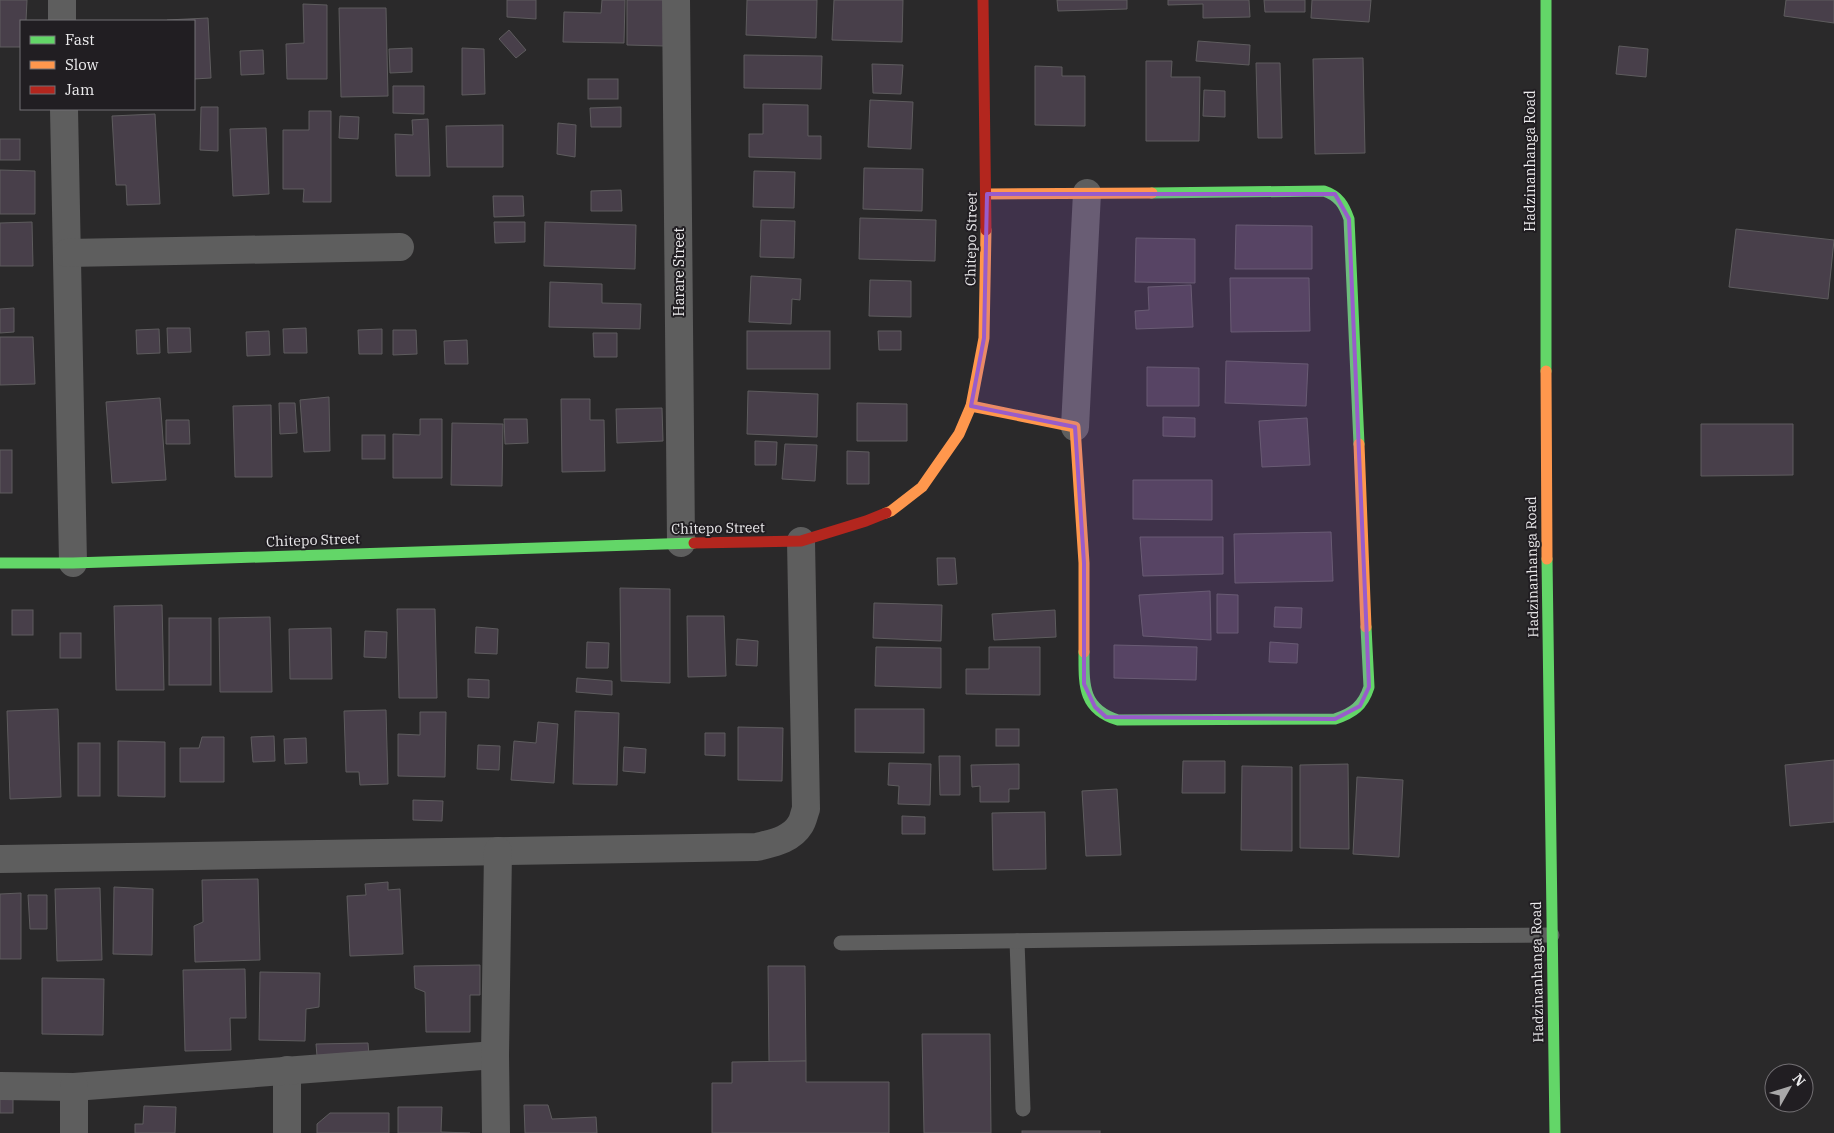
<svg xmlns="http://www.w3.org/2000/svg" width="1834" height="1133" font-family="'IBM Plex Serif',serif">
  <rect width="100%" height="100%" fill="#2a292a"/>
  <g fill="#483f4a" stroke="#5e5c5e">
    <polygon points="0,0 27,0 26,21 21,21 21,47 0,47"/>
    <polygon points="507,0 536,0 536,19 507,17"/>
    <polygon points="602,0 625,0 624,43 563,42 564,12 601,13"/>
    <polygon points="627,0 666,0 665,46 627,45"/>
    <polygon points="747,0 817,0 816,38 746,35"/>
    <polygon points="834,0 903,0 902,42 832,40"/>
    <polygon points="1057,0 1127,0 1127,9 1058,11"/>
    <polygon points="1168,0 1249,0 1250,17 1203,18 1203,4 1168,5"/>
    <polygon points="1264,0 1305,0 1305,12 1265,12"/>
    <polygon points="1312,0 1371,0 1369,22 1311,18"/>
    <polygon points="1786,0 1834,0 1834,23 1784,16"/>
    <polygon points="303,4 327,5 327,79 287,79 286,44 304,43"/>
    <polygon points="339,8 386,8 388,96 341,97"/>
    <polygon points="208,18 211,78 194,79 194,21 168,21 167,20"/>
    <polygon points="509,30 526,50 516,58 499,39"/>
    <polygon points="1198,41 1250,45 1249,65 1196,61"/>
    <polygon points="1619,46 1648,49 1646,77 1616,74"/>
    <polygon points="412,48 412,72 390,73 389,49"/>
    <polygon points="462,48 484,49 485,94 462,95"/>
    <polygon points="263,50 264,74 241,75 240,51"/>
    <polygon points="744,55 822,56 821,89 744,88"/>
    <polygon points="1363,58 1365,153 1315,154 1313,59"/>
    <polygon points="1146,61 1172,61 1171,77 1200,77 1199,141 1146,141"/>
    <polygon points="1256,63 1280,63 1282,138 1258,138"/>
    <polygon points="872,64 903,65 901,94 873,93"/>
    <polygon points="1035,66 1062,67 1062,76 1085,76 1085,126 1035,125"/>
    <rect x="588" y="79" width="30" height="20"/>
    <polygon points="393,86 424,86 424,114 393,113"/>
    <polygon points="1204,90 1225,91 1225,117 1203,116"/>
    <polygon points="870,100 913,102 911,149 868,147"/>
    <polygon points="763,104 808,105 808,136 821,136 821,159 749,157 749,134 763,134"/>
    <polygon points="201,107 218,107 218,151 200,150"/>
    <polygon points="621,107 621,127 591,127 590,108"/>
    <polygon points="309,111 331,111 331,202 303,202 304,189 283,189 283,130 309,130"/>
    <polygon points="155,114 160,204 127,205 126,185 116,185 112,116"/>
    <polygon points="340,116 359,117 358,139 339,138"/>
    <polygon points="428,119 430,176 396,176 395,134 413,135 412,120"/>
    <polygon points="558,123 576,125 575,157 557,154"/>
    <polygon points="503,125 503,167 447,167 446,126"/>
    <polygon points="266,128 269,194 233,196 230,129"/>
    <rect x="0" y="139" width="20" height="21"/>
    <polygon points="864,168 923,169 922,211 863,209"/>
    <polygon points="0,170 35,171 35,214 0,214"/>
    <polygon points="754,171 795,172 794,208 753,207"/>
    <polygon points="621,190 622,211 591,211 591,191"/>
    <polygon points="493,196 523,196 524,216 494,217"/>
    <polygon points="860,218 936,220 935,261 859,259"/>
    <polygon points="761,220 795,221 794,258 760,257"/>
    <polygon points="32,222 33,266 0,266 0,223"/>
    <polygon points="494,222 525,222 525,242 495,243"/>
    <polygon points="545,222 636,225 635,269 544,266"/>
    <polygon points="1236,225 1312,226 1312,269 1235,269"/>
    <polygon points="1736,229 1834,240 1828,299 1729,287"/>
    <polygon points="1136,238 1195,239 1195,283 1135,282"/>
    <polygon points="751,276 801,279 800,300 792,299 791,324 749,322"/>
    <polygon points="1230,278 1309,278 1310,331 1231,332"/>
    <polygon points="870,280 911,281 911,317 869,316"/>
    <polygon points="550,282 602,284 602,303 641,304 640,329 549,327"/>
    <polygon points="1191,285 1193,327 1136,329 1135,311 1149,310 1148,287"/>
    <polygon points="14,308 14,332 0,333 0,309"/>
    <polygon points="167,328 190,328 191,352 168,353"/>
    <polygon points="306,328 307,353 284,353 283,329"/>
    <polygon points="159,329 160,353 137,354 136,330"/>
    <polygon points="382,329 382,354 359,354 358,330"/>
    <polygon points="393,330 416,330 417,354 393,355"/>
    <polygon points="269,331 270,355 247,356 246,332"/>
    <rect x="747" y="331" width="83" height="38"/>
    <polygon points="878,331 901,331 901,350 879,350"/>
    <polygon points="593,333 617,333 617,357 594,357"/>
    <polygon points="0,337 33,337 35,384 0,385"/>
    <polygon points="467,340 468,364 445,364 444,341"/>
    <polygon points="1226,361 1308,364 1306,406 1225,403"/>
    <polygon points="1147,367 1199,368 1199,406 1147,406"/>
    <polygon points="748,391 818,394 817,437 747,434"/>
    <polygon points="329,397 330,451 304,452 300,400"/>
    <polygon points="160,398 166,480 112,483 106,402"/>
    <polygon points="561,399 590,399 590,420 604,420 605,471 562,472"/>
    <polygon points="279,403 295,403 297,433 280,434"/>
    <polygon points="857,403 907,404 907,441 857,441"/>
    <polygon points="271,405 272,477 235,477 233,406"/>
    <polygon points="662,408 663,441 617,443 616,409"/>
    <polygon points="1163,417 1195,418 1195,437 1163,436"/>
    <polygon points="1307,418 1310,465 1262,467 1259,421"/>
    <polygon points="420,419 442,419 442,478 393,478 393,434 420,435"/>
    <polygon points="504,419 527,419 528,443 505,444"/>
    <polygon points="166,420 189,420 190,444 166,444"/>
    <polygon points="452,423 503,424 502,486 451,485"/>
    <polygon points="1701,424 1793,424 1793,475 1701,476"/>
    <rect x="362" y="435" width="23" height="24"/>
    <polygon points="755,441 777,442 776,465 755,465"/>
    <polygon points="785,444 817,445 815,481 782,479"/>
    <rect x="0" y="450" width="12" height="43"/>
    <polygon points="847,451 869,452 869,484 847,484"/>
    <polygon points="1133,480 1212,480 1212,520 1133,519"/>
    <polygon points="1331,532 1333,581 1235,583 1234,534"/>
    <polygon points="1140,537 1223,537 1223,574 1143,576"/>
    <polygon points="937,558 955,558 957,584 938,585"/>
    <polygon points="620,588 670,589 670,683 621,681"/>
    <polygon points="1210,591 1211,640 1143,636 1139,595"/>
    <polygon points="1217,594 1238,595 1238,633 1217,633"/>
    <polygon points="874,603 942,605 941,641 873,638"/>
    <polygon points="162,605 164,690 116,690 114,606"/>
    <polygon points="1275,607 1302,608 1301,628 1274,627"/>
    <polygon points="397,609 435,609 437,698 399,698"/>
    <rect x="12" y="610" width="21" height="25"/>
    <polygon points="1055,610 1056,637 994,640 992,614"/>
    <polygon points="687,616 724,616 726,676 688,677"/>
    <polygon points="270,617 272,692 220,692 219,618"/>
    <rect x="169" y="618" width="42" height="67"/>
    <polygon points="476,627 498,629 497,654 475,653"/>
    <polygon points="331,628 332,679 290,679 289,629"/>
    <polygon points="365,631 387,632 386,658 364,657"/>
    <rect x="60" y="633" width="21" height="25"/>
    <polygon points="737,639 758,641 757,666 736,665"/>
    <polygon points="587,642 609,643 608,668 586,668"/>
    <polygon points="1270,642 1298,644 1297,663 1269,662"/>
    <polygon points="1114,645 1197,647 1196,680 1114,678"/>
    <polygon points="876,647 941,648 941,688 875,686"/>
    <polygon points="989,647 1040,647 1040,695 966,694 966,669 989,669"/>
    <polygon points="577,678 612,681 612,695 576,692"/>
    <polygon points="468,679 489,680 489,698 468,697"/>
    <polygon points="58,709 61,797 10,799 7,711"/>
    <polygon points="855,709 924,709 924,753 855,752"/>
    <polygon points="386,710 388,784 360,785 359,772 346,772 344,711"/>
    <polygon points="575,711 619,713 617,785 573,784"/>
    <polygon points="420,712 446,712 445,777 398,776 398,734 420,735"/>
    <polygon points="538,722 558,724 554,783 511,780 514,741 536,743"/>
    <polygon points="738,727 783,728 782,781 738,780"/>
    <rect x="996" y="729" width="23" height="17"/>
    <polygon points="705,733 725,733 725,756 705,755"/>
    <polygon points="274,736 275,761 253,762 251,737"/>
    <polygon points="202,737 224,737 224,782 180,782 180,748 199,748"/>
    <polygon points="306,738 307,763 285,764 284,739"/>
    <polygon points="118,741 165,742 165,797 118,796"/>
    <rect x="78" y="743" width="22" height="53"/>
    <polygon points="478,745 500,746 499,770 477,769"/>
    <polygon points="624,747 646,749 645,773 623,771"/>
    <polygon points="939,756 960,756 960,795 940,795"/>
    <polygon points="1834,760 1834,822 1790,826 1785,765"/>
    <polygon points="1183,761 1225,761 1225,793 1182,793"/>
    <polygon points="889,763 931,764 930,805 898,804 899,786 888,785"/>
    <polygon points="1019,764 1019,789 1009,789 1009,802 980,802 980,786 972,787 971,765"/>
    <polygon points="1348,764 1349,849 1300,848 1300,765"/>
    <polygon points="1242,766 1292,767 1292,851 1241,850"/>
    <polygon points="1357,777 1403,780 1399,857 1353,854"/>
    <polygon points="1117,789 1121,855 1086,856 1082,791"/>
    <polygon points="413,800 443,801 442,821 413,820"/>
    <polygon points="1045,812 1046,869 993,870 992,813"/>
    <polygon points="902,816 925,817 925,834 902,834"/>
    <polygon points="258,879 260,960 195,962 194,926 203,922 202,880"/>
    <polygon points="388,882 388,890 400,889 403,954 350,956 347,896 366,895 365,884"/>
    <polygon points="114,887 153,889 152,955 113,954"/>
    <polygon points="100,888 102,960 57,961 55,889"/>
    <polygon points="21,893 21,959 0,959 0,894"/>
    <polygon points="28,895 47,895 47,929 30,929"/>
    <polygon points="480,965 480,995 470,995 470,1032 426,1032 425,992 415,988 414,966"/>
    <polygon points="768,966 805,966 806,1061 769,1062"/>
    <polygon points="245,969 246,1018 230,1018 231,1050 185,1051 183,970"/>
    <polygon points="260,972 320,973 319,1007 306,1009 305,1041 259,1040"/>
    <polygon points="42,978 104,979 103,1035 42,1034"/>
    <polygon points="922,1034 990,1034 991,1133 924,1133"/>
    <polygon points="368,1043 369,1055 317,1056 316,1044"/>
    <polygon points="806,1061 806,1082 889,1082 889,1133 712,1133 712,1083 732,1083 732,1062"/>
    <rect x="0" y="1097" width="13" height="16"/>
    <polygon points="524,1105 548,1105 552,1119 596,1117 597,1133 525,1133"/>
    <polygon points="144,1106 176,1107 175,1133 135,1133 135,1124 143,1124"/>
    <polygon points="398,1107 442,1107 441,1132 470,1133 398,1133"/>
    <polygon points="330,1113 389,1113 389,1133 317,1133 317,1124"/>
    <rect x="1022" y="1131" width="78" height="2"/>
  </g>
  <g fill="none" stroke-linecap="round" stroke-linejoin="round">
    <g stroke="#5e5e5e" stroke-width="15">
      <polyline points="1017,941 1023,1109"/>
      <polyline points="841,943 1371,936 1552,935"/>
    </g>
    <g stroke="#5e5e5e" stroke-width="28">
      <polyline points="62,0 62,21"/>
      <polyline points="676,0 681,543"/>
      <polyline points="64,109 73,563"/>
      <polyline points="67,253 400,247"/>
      <polyline points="1075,427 1087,193"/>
      <path d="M0 859 757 847C772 843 791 840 800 825 803 821 804 814 806 809L801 541"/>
      <polyline points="287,1070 287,1133"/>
      <polyline points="0,1086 74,1087 495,1055"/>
      <polyline points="74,1133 74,1087"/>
      <polyline points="496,1133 495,1055 498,851"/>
    </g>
    <g stroke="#63d668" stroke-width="11">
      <path d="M1152 193 1324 191C1339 196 1344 205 1349 219L1359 444"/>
      <polyline points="1546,371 1546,0"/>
      <polyline points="1547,559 1555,1133"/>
      <polyline points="0,563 73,563 694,543"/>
      <path d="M1084 652C1084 684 1082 709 1118 720L1335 719C1353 713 1363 706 1369 687L1366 627"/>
    </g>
    <g stroke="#ff974d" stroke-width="11">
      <polyline points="987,194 1152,193"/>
      <polyline points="1546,371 1547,559"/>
      <polyline points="971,406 1075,427 1084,563 1084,652"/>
      <polyline points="1359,444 1366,627"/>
      <polyline points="886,513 891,511 922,487 959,434 971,406 984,338 986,230"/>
    </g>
    <g stroke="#b3261e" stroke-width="11">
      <polyline points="983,0 986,230"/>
      <polyline points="694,543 801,541 866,521 886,513"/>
    </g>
  </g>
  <path fill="#985ccb" fill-opacity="0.2" stroke="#985ccb" stroke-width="4" stroke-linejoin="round" d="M987 194H1335L1349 219 1369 687 1360 706 1335 719 1106 717 1095 707 1084 684V563L1075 427 971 406 984 338Z"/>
  <g text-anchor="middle" stroke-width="4" stroke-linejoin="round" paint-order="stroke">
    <g font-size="14" fill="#edecee" stroke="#211e22">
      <text transform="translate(1530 161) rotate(-90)" y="5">Hadzinanhanga Road</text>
      <text transform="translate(971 239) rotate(-89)" y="5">Chitepo Street</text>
      <text transform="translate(679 272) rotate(-90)" y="5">Harare Street</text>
      <text transform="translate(718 528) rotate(-1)" y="5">Chitepo Street</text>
      <text transform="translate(313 540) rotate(-2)" y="5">Chitepo Street</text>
      <text transform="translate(1532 567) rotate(-91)" y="5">Hadzinanhanga Road</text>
      <text transform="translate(1537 972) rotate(-91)" y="5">Hadzinanhanga Road</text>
    </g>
  </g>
  <rect x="20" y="20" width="175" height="90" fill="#211e22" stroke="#737074"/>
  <rect x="30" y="36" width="25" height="8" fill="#63d668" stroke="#737074"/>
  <text x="65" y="45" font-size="15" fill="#edecee">Fast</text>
  <rect x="30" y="61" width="25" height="8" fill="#ff974d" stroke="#737074"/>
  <text x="65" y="70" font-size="15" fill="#edecee">Slow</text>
  <rect x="30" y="86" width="25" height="8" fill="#b3261e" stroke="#737074"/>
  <text x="65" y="95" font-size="15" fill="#edecee">Jam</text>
  <g transform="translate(1789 1088) rotate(51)"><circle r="24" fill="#211e22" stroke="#737074"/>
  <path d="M0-4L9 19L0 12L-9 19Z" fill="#a9a8a9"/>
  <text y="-8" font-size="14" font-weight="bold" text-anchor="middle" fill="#edecee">N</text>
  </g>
</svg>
